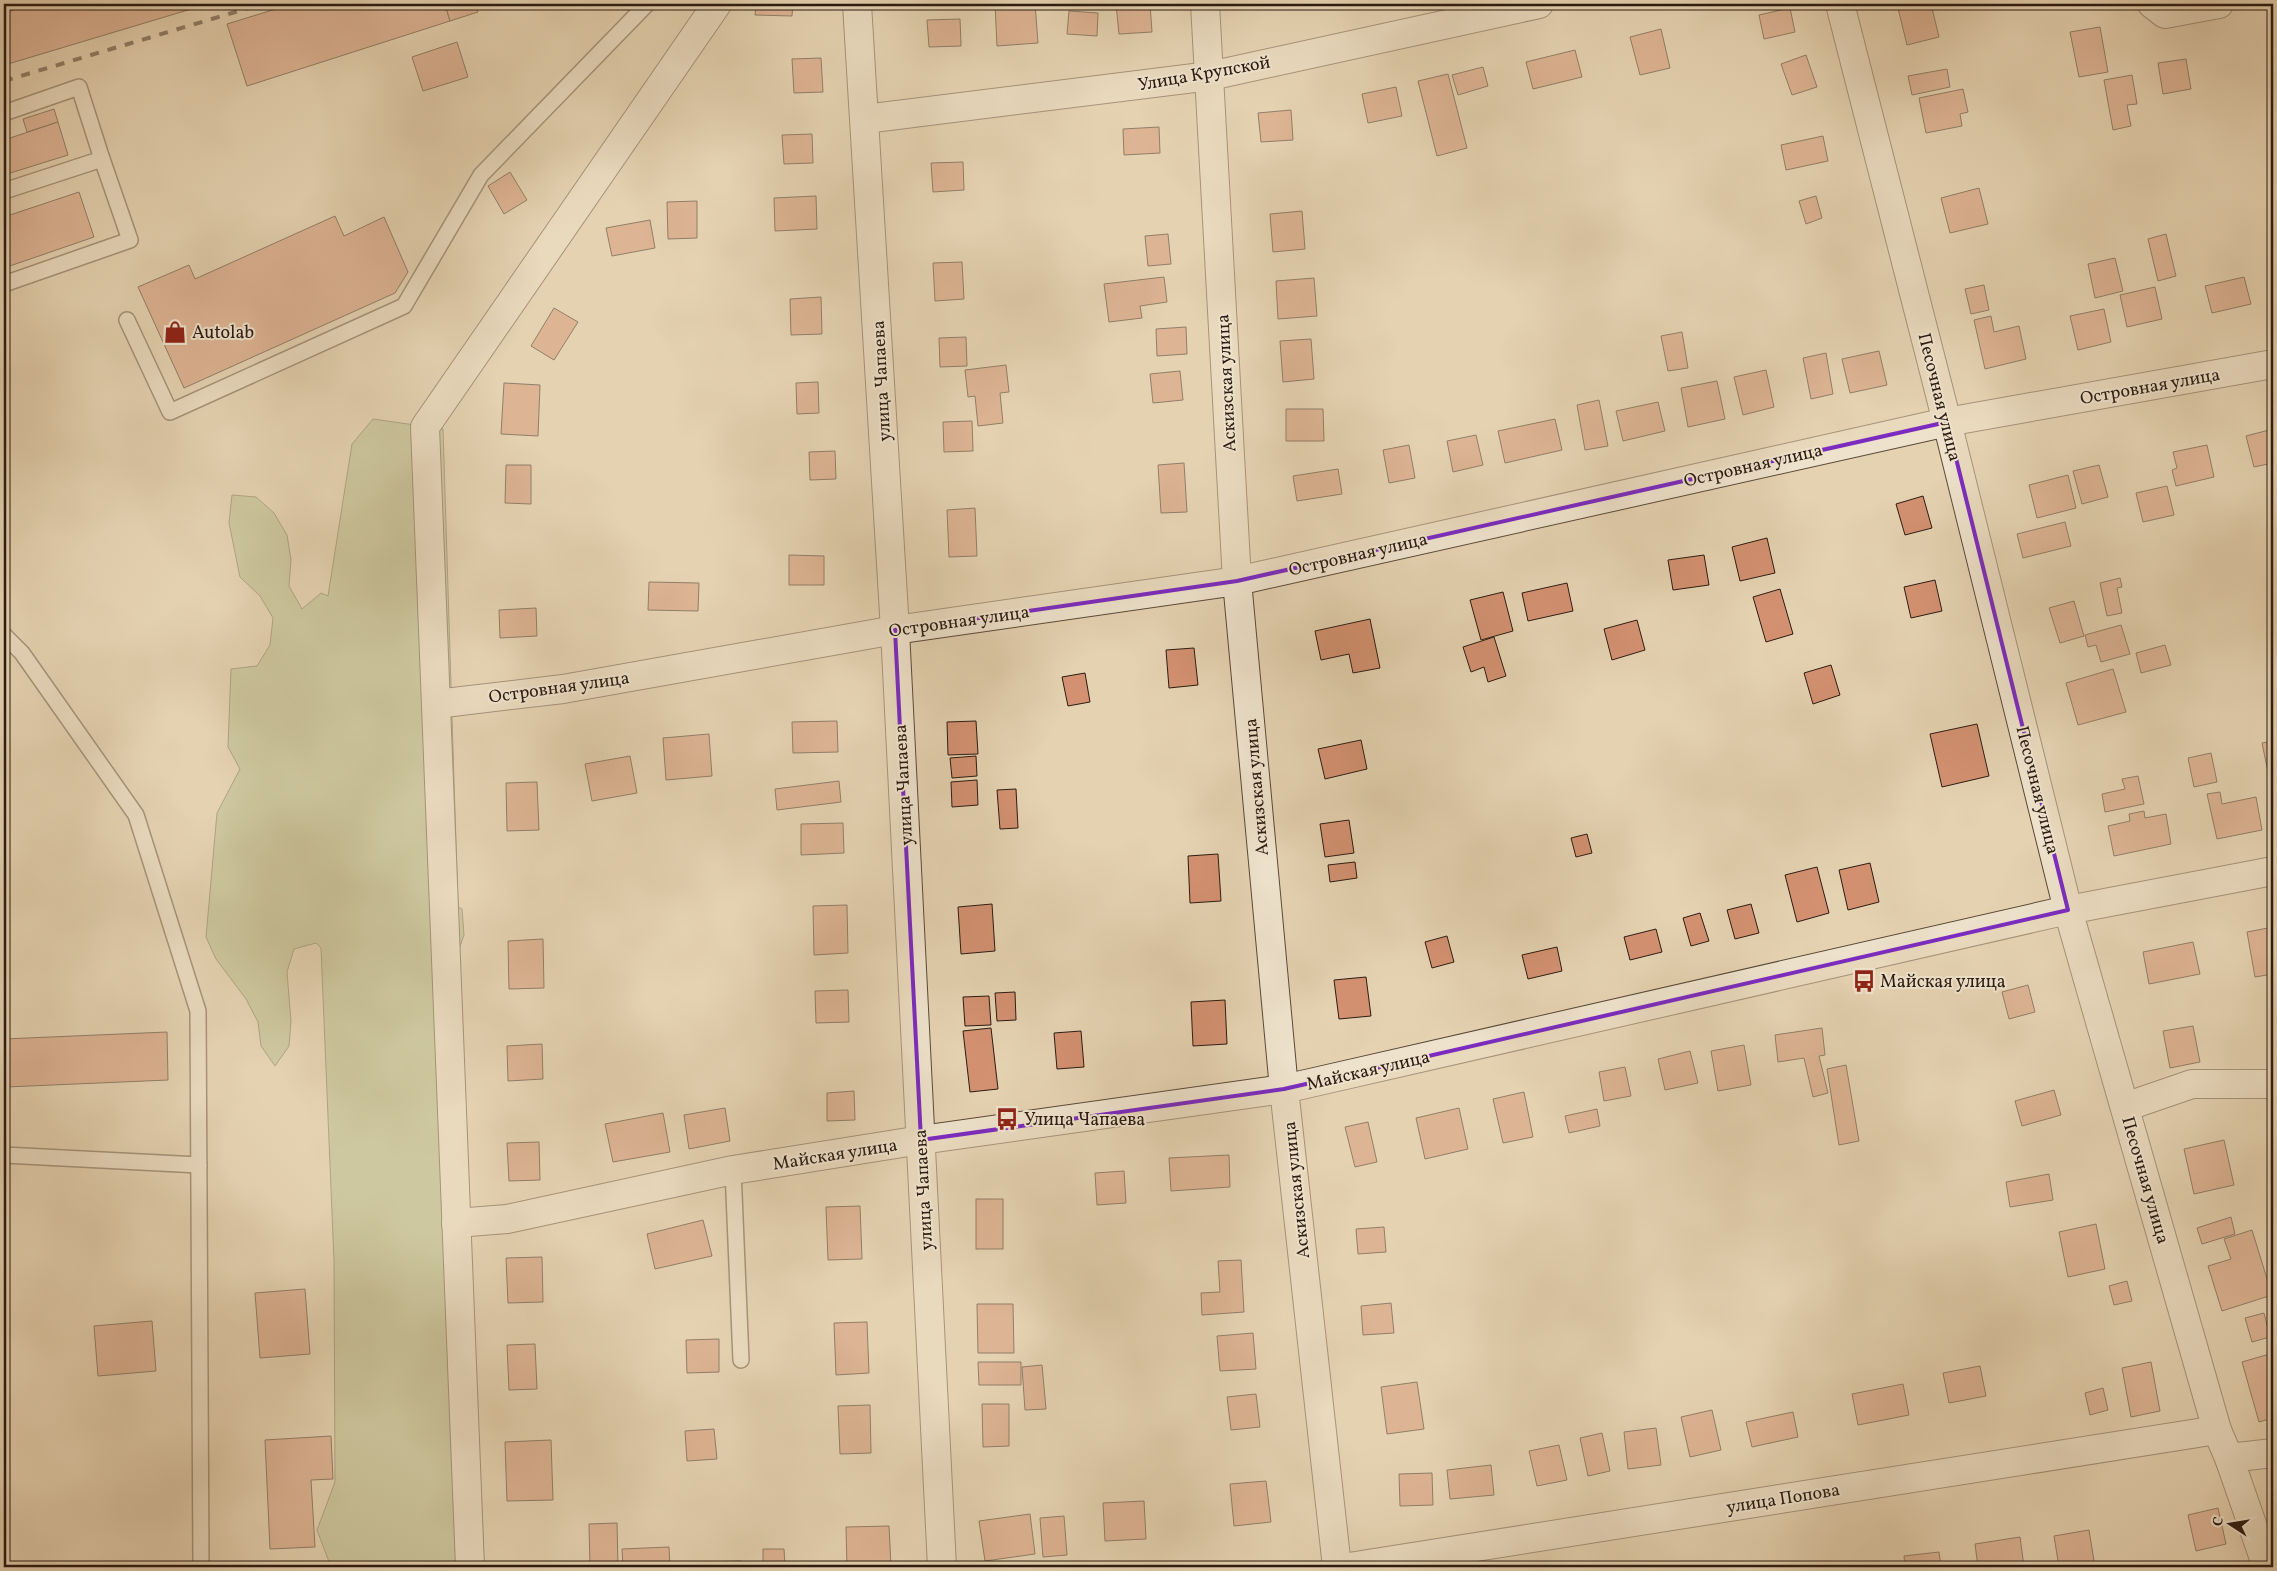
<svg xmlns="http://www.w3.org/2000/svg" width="2277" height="1571" font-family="Vollkorn,serif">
  <rect width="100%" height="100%" fill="#e5d2b1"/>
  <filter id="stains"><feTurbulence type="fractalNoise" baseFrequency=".004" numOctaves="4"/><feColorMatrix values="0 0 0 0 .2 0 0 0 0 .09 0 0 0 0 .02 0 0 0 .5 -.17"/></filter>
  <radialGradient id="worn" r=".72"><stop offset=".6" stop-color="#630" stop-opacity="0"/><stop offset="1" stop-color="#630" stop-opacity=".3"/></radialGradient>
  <polygon fill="#b2bd8d" stroke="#6e6c4f" points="373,419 443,429 458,907 462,909 464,935 459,949 478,1567 331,1567 317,1530 335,1482 334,1261 321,948 316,943 294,949 287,972 291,1021 289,1046 275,1066 261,1046 258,1022 246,999 216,959 206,937 217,813 240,769 228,747 231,669 257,666 270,645 273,618 260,596 240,577 229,523 232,495 256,497 274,513 287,535 291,560 289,586 302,609 321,593 328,596 352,444"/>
  <g fill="#d39171" stroke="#2b1b11">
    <polygon points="33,4 208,4 8,64 4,50 4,13"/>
    <polygon points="292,4 445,4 450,21 247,86 227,24"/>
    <polygon points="445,4 475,4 478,12 450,21"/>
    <polygon points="493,4 505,4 495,8"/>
    <polygon points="756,4 793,4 792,16 755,15"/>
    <polygon points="995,4 1035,4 1038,43 997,46"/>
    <polygon points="1116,4 1150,4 1152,32 1119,34"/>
    <polygon points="1897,4 1931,4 1939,37 1907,45"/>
    <polygon points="1790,8 1795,32 1764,39 1759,15"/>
    <polygon points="1069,11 1098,13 1097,36 1067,34"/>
    <polygon points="960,19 961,46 929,47 927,20"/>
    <polygon points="2100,27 2108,72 2079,77 2070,32"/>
    <polygon points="1661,29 1670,68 1640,75 1630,37"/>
    <polygon points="457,42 468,77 423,91 412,57"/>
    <polygon points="1575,50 1582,77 1533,89 1526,62"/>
    <polygon points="1806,55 1817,87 1792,95 1781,64"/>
    <polygon points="821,58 823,92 794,93 792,59"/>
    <polygon points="2186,59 2191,89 2163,94 2158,63"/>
    <polygon points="1483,67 1488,86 1458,95 1452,75"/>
    <polygon points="1947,69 1950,87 1912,95 1908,76"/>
    <polygon points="1448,74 1467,148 1437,156 1418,81"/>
    <polygon points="2132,75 2137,104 2127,105 2131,126 2113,130 2104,80"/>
    <polygon points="1396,87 1402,116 1368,123 1362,94"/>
    <polygon points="1963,89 1968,112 1960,114 1962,126 1926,133 1919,98"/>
    <polygon points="54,109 58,122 27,132 23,119"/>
    <polygon points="1291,110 1293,140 1261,142 1258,113"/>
    <polygon points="58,122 68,155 4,175 4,140"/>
    <polygon points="1159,127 1160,153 1124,155 1123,129"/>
    <polygon points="812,134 813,163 784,164 782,135"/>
    <polygon points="1823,136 1828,161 1786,170 1781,145"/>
    <polygon points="963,162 964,190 933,192 931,163"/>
    <polygon points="510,172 527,200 504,214 488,186"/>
    <polygon points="1979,188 1988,224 1950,233 1941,198"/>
    <polygon points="79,192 94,237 4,268 4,217"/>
    <polygon points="816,196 817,229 775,231 774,198"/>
    <polygon points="1816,196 1822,218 1806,224 1799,201"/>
    <polygon points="697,201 697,238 668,239 667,202"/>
    <polygon points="1302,211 1305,249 1273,252 1270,214"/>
    <polygon points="335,216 344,236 384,217 408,272 395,293 184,388 138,287 189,265 195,279"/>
    <polygon points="650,220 655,248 612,256 606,228"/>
    <polygon points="1168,234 1171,264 1148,266 1145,236"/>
    <polygon points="2166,234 2176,276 2158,281 2148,239"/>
    <polygon points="2115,258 2123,291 2095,298 2088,264"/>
    <polygon points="962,262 964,299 935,301 933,263"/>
    <polygon points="1164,277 1167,302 1140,306 1142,318 1109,322 1104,284"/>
    <polygon points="2244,277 2251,304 2212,313 2205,286"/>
    <polygon points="1314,278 1317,316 1278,319 1276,281"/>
    <polygon points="1984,285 1989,310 1971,314 1965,289"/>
    <polygon points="2155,287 2162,319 2127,327 2120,295"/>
    <polygon points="821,297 822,334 791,335 790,299"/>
    <polygon points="554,308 578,322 554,360 531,346"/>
    <polygon points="2104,309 2111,342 2078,350 2070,316"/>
    <polygon points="1991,316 1994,332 2019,326 2026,359 1985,369 1974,320"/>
    <polygon points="1186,327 1187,354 1157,356 1156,329"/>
    <polygon points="1682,332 1688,368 1668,371 1661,336"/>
    <polygon points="966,337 967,366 940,367 939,338"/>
    <polygon points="1311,339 1314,379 1283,382 1280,341"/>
    <polygon points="1879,351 1887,385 1850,393 1842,359"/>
    <polygon points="1826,353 1833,394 1811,399 1803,358"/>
    <polygon points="1006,365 1009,392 1000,393 1003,423 978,426 975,396 968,397 965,370"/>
    <polygon points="1766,370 1774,407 1743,415 1734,377"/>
    <polygon points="1180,371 1183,400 1153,403 1150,374"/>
    <polygon points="1717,381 1725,419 1688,427 1681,388"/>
    <polygon points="818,382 819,413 797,414 796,383"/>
    <polygon points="504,383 540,385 538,436 501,434"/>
    <polygon points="1599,400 1608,446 1585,450 1577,405"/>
    <polygon points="1658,402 1665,431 1623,441 1616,411"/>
    <polygon points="1286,409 1323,409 1324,441 1286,441"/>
    <polygon points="1555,419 1562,450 1505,463 1498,431"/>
    <polygon points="972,421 973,451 944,452 943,422"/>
    <polygon points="2273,429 2273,463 2254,467 2246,436"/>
    <polygon points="1476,435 1483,465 1453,472 1447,441"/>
    <polygon points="1409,445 1415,478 1389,483 1383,450"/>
    <polygon points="2207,445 2214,477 2176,486 2172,470 2177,468 2173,452"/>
    <polygon points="835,451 836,479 810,480 809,452"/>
    <polygon points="1184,463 1187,512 1161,513 1158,465"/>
    <polygon points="506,465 531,465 531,504 505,503"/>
    <polygon points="2099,465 2108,497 2082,504 2073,471"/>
    <polygon points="1338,469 1342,494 1297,501 1293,476"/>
    <polygon points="2068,475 2076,508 2037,518 2029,485"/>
    <polygon points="2167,486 2174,515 2143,522 2136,493"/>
    <polygon points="1923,496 1932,528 1905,535 1896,504"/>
    <polygon points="975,508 977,556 949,557 947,510"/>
    <polygon points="2065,522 2071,546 2023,558 2017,534"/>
    <polygon points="1767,538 1775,573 1740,581 1732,547"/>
    <polygon points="789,555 824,556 824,585 789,585"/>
    <polygon points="1704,555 1709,585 1673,590 1668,560"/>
    <polygon points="2120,578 2122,587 2117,588 2122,613 2107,616 2100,583"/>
    <polygon points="1935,580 1942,611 1911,618 1904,587"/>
    <polygon points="649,582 699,583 698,611 648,610"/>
    <polygon points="1567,583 1573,611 1528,621 1522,593"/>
    <polygon points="1780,589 1793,634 1766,642 1753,597"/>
    <polygon points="1503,592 1513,631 1481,640 1470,600"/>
    <polygon points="2074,601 2084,636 2060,643 2049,608"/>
    <polygon points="536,608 537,636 500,638 499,610"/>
    <polygon points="1370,619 1380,668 1353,673 1349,654 1321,660 1315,631"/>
    <polygon points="1637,620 1645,650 1612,660 1604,629"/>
    <polygon points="2121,625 2130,654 2101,662 2096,645 2088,647 2085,635"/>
    <polygon points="1494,637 1506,676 1488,682 1484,667 1471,672 1463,647"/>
    <polygon points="2165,645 2171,665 2141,673 2136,653"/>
    <polygon points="1194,648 1198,685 1169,688 1166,650"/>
    <polygon points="1831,665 1840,695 1813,704 1804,673"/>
    <polygon points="2113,669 2126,712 2078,725 2066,683"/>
    <polygon points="1085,673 1090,702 1068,706 1062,677"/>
    <polygon points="837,721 838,752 793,753 792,722"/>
    <polygon points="976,721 978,754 948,755 947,722"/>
    <polygon points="1977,724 1989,776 1942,787 1930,734"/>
    <polygon points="709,734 712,776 666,780 663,738"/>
    <polygon points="1361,740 1367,769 1325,779 1318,749"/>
    <polygon points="2273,741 2273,771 2268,772 2262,743"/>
    <polygon points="2211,753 2217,782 2194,787 2188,758"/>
    <polygon points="630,756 637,793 592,801 585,764"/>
    <polygon points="976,756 977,776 952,778 950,758"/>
    <polygon points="2138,776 2144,804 2105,812 2102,794 2125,789 2122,779"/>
    <polygon points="977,780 978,805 952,807 951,782"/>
    <polygon points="839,781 841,802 777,810 775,789"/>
    <polygon points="537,782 539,830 507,831 506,783"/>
    <polygon points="1016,789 1018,828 1000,829 997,790"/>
    <polygon points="2220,792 2222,804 2256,797 2262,830 2217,839 2207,794"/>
    <polygon points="2144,811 2145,818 2166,814 2171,844 2114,856 2108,826 2130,821 2129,814"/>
    <polygon points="1349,820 1354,853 1325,857 1320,824"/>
    <polygon points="843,823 844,853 801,855 801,824"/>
    <polygon points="1587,834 1592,853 1576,857 1571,838"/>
    <polygon points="1218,854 1221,901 1190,903 1188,856"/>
    <polygon points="1355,862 1357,878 1330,882 1328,865"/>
    <polygon points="1870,863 1879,902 1848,910 1839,870"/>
    <polygon points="1817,867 1829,913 1797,922 1785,875"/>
    <polygon points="992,904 995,951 961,954 958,907"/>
    <polygon points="1751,904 1759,933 1735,939 1727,910"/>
    <polygon points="847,905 848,953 814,955 813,906"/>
    <polygon points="1700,913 1709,941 1691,946 1683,918"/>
    <polygon points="2273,927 2273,974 2255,977 2247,932"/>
    <polygon points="1656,929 1662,952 1630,960 1624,937"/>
    <polygon points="1447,936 1454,962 1432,968 1425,942"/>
    <polygon points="543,939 544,988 509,989 508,941"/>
    <polygon points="2193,942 2200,974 2149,984 2143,952"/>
    <polygon points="1557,947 1562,971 1528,979 1522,955"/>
    <polygon points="1366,977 1371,1016 1339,1019 1334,980"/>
    <polygon points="2028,985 2035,1012 2009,1019 2002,992"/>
    <polygon points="848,990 849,1022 816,1023 815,991"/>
    <polygon points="1015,992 1016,1020 997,1021 995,993"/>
    <polygon points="989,996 991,1025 965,1026 963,997"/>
    <polygon points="1225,1000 1227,1044 1193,1046 1191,1002"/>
    <polygon points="2193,1026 2200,1062 2170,1068 2163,1031"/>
    <polygon points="991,1028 998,1089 970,1092 963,1031"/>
    <polygon points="1822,1028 1825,1055 1819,1056 1828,1093 1813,1097 1804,1058 1778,1062 1775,1035"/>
    <polygon points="1081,1031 1084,1067 1057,1069 1054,1033"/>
    <polygon points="167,1032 168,1080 6,1087 4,1039"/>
    <polygon points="4,1039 7,1097 4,1098"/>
    <polygon points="542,1044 543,1079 508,1081 507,1046"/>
    <polygon points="1744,1045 1751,1085 1718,1091 1711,1051"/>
    <polygon points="1690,1051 1698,1083 1665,1090 1658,1059"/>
    <polygon points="1846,1065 1859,1141 1839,1145 1827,1069"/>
    <polygon points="1625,1067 1631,1096 1604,1101 1599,1072"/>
    <polygon points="2054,1090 2061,1115 2022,1126 2015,1101"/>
    <polygon points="854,1091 855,1120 827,1121 827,1093"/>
    <polygon points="1524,1092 1533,1137 1503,1143 1493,1099"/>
    <polygon points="725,1108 730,1141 689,1149 684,1115"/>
    <polygon points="1459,1108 1468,1149 1425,1159 1416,1118"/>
    <polygon points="1597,1109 1600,1126 1569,1133 1565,1116"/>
    <polygon points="663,1113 670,1152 613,1162 605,1124"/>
    <polygon points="1368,1122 1377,1162 1355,1167 1345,1127"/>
    <polygon points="2224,1140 2234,1185 2194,1194 2184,1149"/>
    <polygon points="539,1142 540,1180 509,1181 507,1143"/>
    <polygon points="1229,1155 1230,1187 1171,1191 1169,1158"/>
    <polygon points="1124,1171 1126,1203 1097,1205 1095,1173"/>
    <polygon points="2049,1174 2053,1200 2010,1207 2006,1182"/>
    <rect x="976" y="1199" width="27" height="50"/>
    <polygon points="860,1206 862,1259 828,1260 826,1207"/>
    <polygon points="2231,1217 2235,1234 2202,1244 2197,1228"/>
    <polygon points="703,1220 712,1256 655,1269 647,1234"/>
    <polygon points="2096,1224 2105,1269 2068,1277 2059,1232"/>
    <polygon points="1384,1227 1386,1252 1358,1254 1356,1229"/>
    <polygon points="2252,1230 2272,1295 2222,1311 2208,1266 2231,1259 2224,1239"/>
    <polygon points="542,1257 543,1302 508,1303 506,1258"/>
    <polygon points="1241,1260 1244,1312 1202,1315 1201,1293 1220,1292 1218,1261"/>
    <polygon points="2127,1281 2132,1301 2114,1305 2109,1286"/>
    <polygon points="305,1289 310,1354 260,1358 255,1293"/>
    <polygon points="1391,1303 1394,1333 1363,1335 1361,1306"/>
    <polygon points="977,1304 1013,1304 1014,1353 978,1353"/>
    <polygon points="2264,1313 2270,1337 2252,1342 2245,1318"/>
    <polygon points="152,1321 156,1371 98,1376 94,1326"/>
    <polygon points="867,1322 869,1373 836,1375 834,1323"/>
    <polygon points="1253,1333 1256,1369 1220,1371 1217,1336"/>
    <polygon points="719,1339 719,1372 687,1373 686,1340"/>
    <polygon points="535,1344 537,1389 509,1390 507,1345"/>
    <polygon points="2273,1353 2273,1418 2259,1422 2242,1362"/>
    <polygon points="978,1362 1021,1362 1021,1385 979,1385"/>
    <polygon points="2151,1362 2160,1411 2131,1417 2122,1368"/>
    <polygon points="1042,1365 1046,1409 1025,1410 1022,1367"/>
    <polygon points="1980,1366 1986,1396 1949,1403 1943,1373"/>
    <polygon points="1417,1382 1424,1429 1387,1434 1381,1387"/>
    <polygon points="1903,1384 1909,1415 1858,1425 1852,1394"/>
    <polygon points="2103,1388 2108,1410 2090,1415 2085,1393"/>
    <polygon points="1256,1394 1260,1427 1231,1430 1227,1397"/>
    <polygon points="982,1404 1009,1404 1009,1446 983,1447"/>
    <polygon points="870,1405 871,1453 840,1454 838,1406"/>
    <polygon points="1712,1410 1721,1450 1690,1457 1681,1417"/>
    <polygon points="1793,1412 1798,1437 1752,1447 1746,1422"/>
    <polygon points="1656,1428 1661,1465 1628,1469 1624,1432"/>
    <polygon points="714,1429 717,1459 687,1461 685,1431"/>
    <polygon points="1602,1433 1610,1471 1588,1476 1580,1438"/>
    <polygon points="331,1436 333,1479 311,1480 315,1547 270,1549 265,1440"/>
    <polygon points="551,1440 553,1500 507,1501 505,1442"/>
    <polygon points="1559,1445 1567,1480 1537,1486 1529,1451"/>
    <polygon points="1491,1465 1494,1495 1450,1499 1447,1470"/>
    <polygon points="1432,1473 1433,1505 1400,1506 1399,1474"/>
    <polygon points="1266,1481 1271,1522 1234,1526 1230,1484"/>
    <polygon points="1144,1501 1146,1539 1105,1541 1103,1503"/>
    <polygon points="2218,1508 2226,1544 2196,1551 2188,1515"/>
    <polygon points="1030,1514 1035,1554 985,1561 979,1521"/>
    <polygon points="1064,1516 1067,1555 1043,1557 1040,1518"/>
    <polygon points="617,1523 618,1567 590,1567 589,1524"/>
    <polygon points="889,1526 891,1566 847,1567 846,1527"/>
    <polygon points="2089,1530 2095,1567 2059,1567 2054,1536"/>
    <polygon points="2020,1537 2024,1567 1978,1567 1975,1544"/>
    <polygon points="669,1547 670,1567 623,1567 622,1549"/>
    <polygon points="763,1549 784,1549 785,1567 763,1567"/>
    <polygon points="1939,1552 1941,1567 1898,1567 1905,1566 1904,1556"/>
    <polygon points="741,1561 741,1567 703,1567 703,1562"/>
    <polygon points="1861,1564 1861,1567 1832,1567"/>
    <polygon points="550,1565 550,1567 508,1567 508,1566"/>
  </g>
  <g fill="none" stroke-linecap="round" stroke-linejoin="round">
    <defs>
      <g id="service">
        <polyline points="4,113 79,87 102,159 4,191"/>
        <polyline points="4,284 130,240 102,159"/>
        <polyline points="127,320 170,412 404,306 481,175 647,4"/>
        <polyline points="4,635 22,653 136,815 198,1011 201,1567"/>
        <polyline points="4,1155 199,1165"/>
        <polyline points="733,1170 741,1360"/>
      </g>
      <g id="minor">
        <polyline points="1205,4 1237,581 1284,1089 1337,1567"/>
        <polyline points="1840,4 1947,422 2068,910 2217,1430 2229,1458 2267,1567"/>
        <polyline points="2152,4 2165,14 2219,4"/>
        <polyline points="865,119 1210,76 1539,4"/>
        <polyline points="436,704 563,689 895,630 1237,581 1947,422 2273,364"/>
        <polyline points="2125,1107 2192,1084 2273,1084"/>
        <polyline points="456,1223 507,1219 733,1170 921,1140 1284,1089 2068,910 2273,871"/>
        <polyline points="2229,1458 2273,1453"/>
        <polyline points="470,1567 425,427 717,4"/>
        <polyline points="1349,1567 2217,1430"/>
      </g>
      <polyline id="tertiary" points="857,4 895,630 942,1567"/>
    </defs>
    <use href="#service" stroke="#5a4939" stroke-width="18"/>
    <use href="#minor" stroke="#5a4939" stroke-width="30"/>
    <use href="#tertiary" stroke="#5a4939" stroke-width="30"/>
    <use href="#service" stroke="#eee2cc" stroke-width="15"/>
    <use href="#minor" stroke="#eee2cc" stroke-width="28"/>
    <use href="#tertiary" stroke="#eee2cc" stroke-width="28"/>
    <polyline stroke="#2b1b11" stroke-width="4" stroke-dasharray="9 9" stroke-linecap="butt" points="4,81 262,4"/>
  </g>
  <path d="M0 0H2277V1571H0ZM1947 422 2068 910 1284 1089 921 1140 895 630 1237 581Z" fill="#e5d2b1" fill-opacity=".55" fill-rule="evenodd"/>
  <path fill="none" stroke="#7b2cbf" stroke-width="4" stroke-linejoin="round" d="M1947 422 2068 910 1284 1089 921 1140 895 630 1237 581Z"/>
  <defs>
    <symbol id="shop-bare" viewBox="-9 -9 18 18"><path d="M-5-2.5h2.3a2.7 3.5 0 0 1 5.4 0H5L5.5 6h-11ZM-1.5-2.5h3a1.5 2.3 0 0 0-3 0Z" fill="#8f2418" stroke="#eee2cc" stroke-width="2.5" paint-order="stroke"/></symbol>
    <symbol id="bus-bare" viewBox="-9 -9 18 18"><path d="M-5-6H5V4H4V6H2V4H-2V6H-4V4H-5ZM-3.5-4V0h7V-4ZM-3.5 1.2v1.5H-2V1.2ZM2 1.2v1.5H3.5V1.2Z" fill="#8f2418" stroke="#eee2cc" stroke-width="2.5" paint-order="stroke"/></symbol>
  </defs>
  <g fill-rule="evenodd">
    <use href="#shop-bare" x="159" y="316" width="32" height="32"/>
    <use href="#bus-bare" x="1848" y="965" width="32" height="32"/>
    <use href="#bus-bare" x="991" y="1103" width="32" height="32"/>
  </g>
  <g text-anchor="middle" stroke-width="4" stroke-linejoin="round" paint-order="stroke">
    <g font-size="18" fill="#2b1b11" stroke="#eee2cc">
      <text transform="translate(1204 73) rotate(-10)" y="6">Улица Крупской</text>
      <text transform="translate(881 381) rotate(-93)" y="6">улица Чапаева</text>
      <text transform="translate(1226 383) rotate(-93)" y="6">Аскизская улица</text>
      <text transform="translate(2150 386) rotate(-10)" y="6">Островная улица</text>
      <text transform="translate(1940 397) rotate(76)" y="6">Песочная улица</text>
      <text transform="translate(1753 465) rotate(-13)" y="6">Островная улица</text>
      <text transform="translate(1358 554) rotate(-13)" y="6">Островная улица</text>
      <text transform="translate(959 621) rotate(-8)" y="6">Островная улица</text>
      <text transform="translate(559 687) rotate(-8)" y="6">Островная улица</text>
      <text transform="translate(903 785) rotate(-93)" y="6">улица Чапаева</text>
      <text transform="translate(1256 787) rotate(-95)" y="6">Аскизская улица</text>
      <text transform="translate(2038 790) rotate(76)" y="6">Песочная улица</text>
      <text transform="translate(1368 1070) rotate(-13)" y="6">Майская улица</text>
      <text transform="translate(835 1154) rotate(-9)" y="6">Майская улица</text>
      <text transform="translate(2146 1180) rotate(74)" y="6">Песочная улица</text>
      <text transform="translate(923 1190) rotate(-93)" y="6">улица Чапаева</text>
      <text transform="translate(1296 1190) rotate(-96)" y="6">Аскизская улица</text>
      <text transform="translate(1783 1498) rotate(-9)" y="6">улица Попова</text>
    </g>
    <g font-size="18" fill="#2b1b11" stroke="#eee2cc" text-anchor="start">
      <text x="192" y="338">Autolab</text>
      <text x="1880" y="987">Майская улица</text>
      <text x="1024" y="1125">Улица Чапаева</text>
    </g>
  </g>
  <rect width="2277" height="1571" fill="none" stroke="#e5d2b1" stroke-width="20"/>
  <rect x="5" y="5" width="2267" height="1561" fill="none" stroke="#2b1b11" stroke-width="2.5"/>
  <rect x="10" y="10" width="2257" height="1551" fill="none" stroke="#2b1b11"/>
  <g transform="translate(2230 1524) rotate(282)" stroke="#eee2cc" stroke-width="4" paint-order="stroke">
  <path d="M0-4L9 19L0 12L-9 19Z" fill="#2b1b11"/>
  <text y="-8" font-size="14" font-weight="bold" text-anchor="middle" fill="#2b1b11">С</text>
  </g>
  <rect width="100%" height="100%" filter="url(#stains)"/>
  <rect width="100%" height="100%" fill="url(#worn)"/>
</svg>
